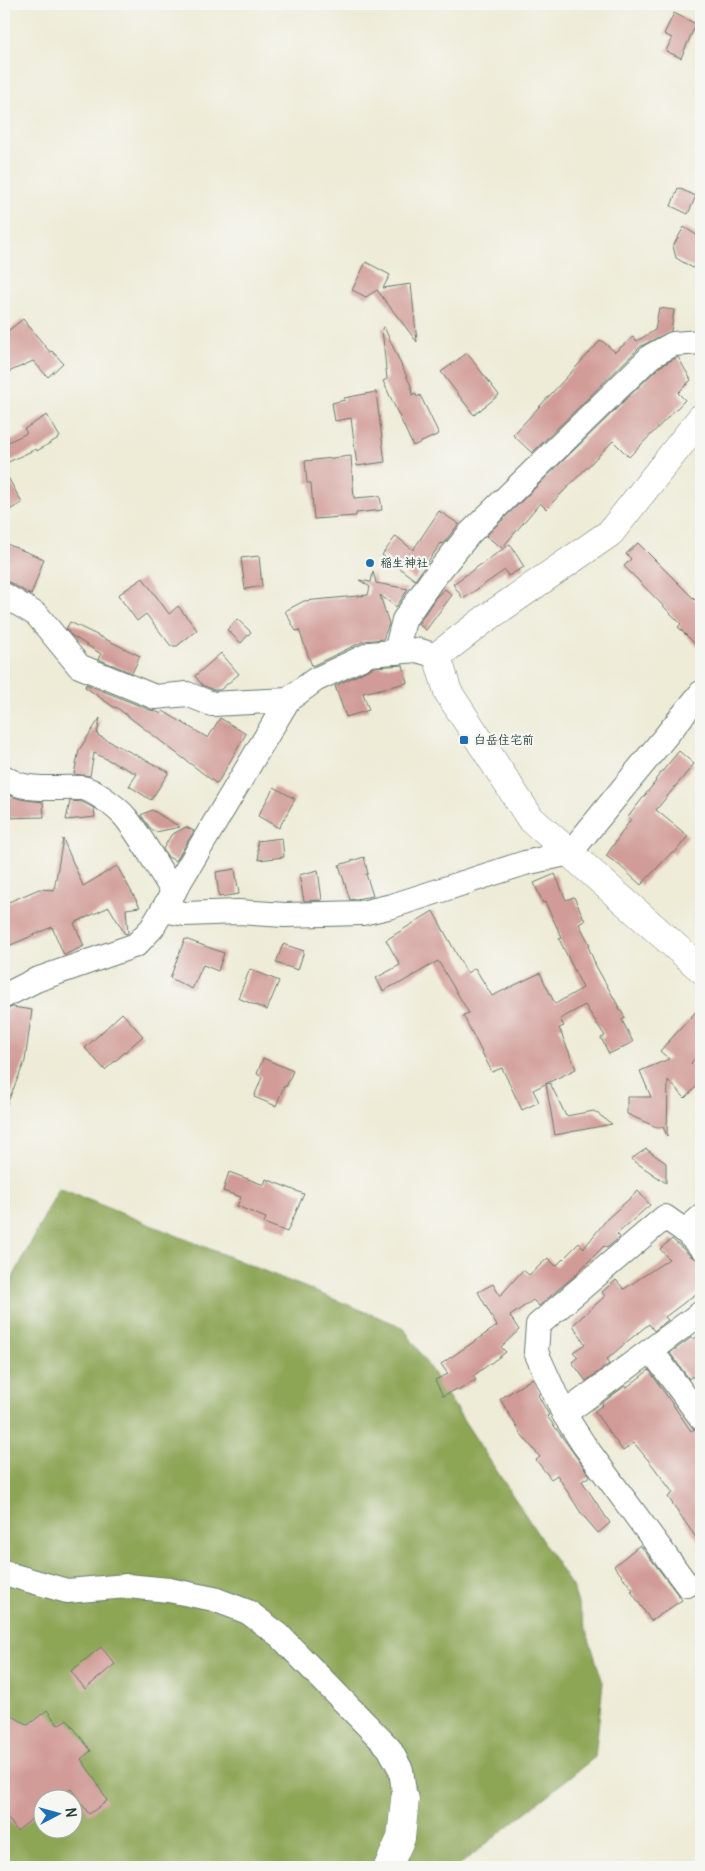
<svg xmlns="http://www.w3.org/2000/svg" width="705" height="1871" font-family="Delius,'Klee One',sans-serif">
  <rect width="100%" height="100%" fill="#f6f6f2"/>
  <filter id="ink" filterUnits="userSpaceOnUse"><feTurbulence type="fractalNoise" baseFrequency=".02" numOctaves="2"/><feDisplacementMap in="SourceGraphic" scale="10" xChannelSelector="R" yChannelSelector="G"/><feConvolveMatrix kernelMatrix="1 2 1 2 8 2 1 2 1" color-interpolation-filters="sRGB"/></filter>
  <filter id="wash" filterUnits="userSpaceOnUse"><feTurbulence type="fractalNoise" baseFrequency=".0096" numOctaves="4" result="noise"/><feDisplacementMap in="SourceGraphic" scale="20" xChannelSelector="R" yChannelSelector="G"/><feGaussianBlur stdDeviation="1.12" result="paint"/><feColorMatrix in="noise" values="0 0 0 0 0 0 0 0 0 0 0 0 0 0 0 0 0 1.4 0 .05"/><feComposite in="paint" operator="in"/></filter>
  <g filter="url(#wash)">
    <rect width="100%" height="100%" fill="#eeebd7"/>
    <path fill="#8da657" stroke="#567246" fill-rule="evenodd" d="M59 1188 403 1327 573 1588 603 1683 595 1757 457 1867H4V1295ZM42 1798H72V1828H42Z"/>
    <g id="blocks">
      <g fill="#d19b97">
        <polygon points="674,13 696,24 681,58 666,51 672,38 664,34"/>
        <polygon points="678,188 696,196 688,214 671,206"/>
        <polygon points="684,227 701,238 701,254 693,268 676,258 673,246"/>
        <polygon points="366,262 390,275 383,288 411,284 417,342 377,290 366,297 352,290"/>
        <polygon points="659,308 674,310 671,331 641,346 532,453 513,435 601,340 615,352 633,337 637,341 655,330"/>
        <polygon points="23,319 50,352 52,351 63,363 48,377 33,361 4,374 4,334"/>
        <polygon points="384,327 411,386 412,395 415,393 417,397 420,395 439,434 413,446 383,381 387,379 382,328"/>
        <polygon points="467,353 499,395 474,415 441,372"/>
        <polygon points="678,357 691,380 678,393 685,400 629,457 613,441 546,509 540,503 502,548 486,536 659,367"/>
        <polygon points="376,392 385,462 357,466 351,418 335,421 332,403 345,400 344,398"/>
        <polygon points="47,415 60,437 37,451 36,449 4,464 4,444 27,433 24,429"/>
        <polygon points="351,456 354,498 380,496 382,510 356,513 356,516 314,519 311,483 307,483 305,461"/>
        <polygon points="4,470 22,503 4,513"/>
        <polygon points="439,511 459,524 443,544 441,543 415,580 382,555 396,536 413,550"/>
        <polygon points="4,543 44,559 31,595 11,583 4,581"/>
        <polygon points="638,543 701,606 701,650 678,627 681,624 624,566 631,559 626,554"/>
        <polygon points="510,544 524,567 508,576 505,570 463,599 453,584"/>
        <polygon points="259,556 262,586 245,589 241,558"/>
        <polygon points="373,571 376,583 408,589 396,607 380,595 389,624 383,639 364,641 312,666 299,630 296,631 285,611 304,601 368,595 370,587 359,580 371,582"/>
        <polygon points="143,578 169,614 178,606 197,630 177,646 171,646 146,614 137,621 118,595"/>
        <polygon points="445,589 452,595 426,630 418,624 436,597"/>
        <polygon points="237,619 251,632 241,643 227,630"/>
        <polygon points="70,622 140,656 132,673 98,659 101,654 71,635 66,629"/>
        <polygon points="221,653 239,674 220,690 214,690 202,685 195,676"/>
        <polygon points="403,665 407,683 363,693 369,710 346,717 335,686 374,667"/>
        <polygon points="86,684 150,710 156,711 161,714 163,711 208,738 220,718 246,734 217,784 116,707 115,708 85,687"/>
        <polygon points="100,718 97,735 169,772 151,800 129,786 137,774 94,753 90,776 74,774 79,750"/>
        <polygon points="679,751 694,764 656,810 688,836 674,854 672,852 641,885 619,865 606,856 631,819 628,817 656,781 655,780"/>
        <polygon points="274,787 295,799 279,828 258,816"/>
        <polygon points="4,794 20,799 43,802 44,817 4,818"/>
        <polygon points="70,801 82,802 92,807 94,809 95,817 66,820"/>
        <polygon points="152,810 180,827 156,832 150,828 141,815"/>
        <polygon points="186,827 194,831 176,861 168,857 163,849 171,835"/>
        <polygon points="282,838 284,857 259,860 257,841"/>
        <polygon points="63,839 83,886 117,866 140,907 126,909 128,933 125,934 109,907 74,923 84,946 64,955 52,927 4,948 4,904 39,889 54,890"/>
        <polygon points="364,857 368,874 366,874 373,896 350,900 339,865"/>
        <polygon points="235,869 239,894 219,897 216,872"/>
        <polygon points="318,870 322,900 304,901 299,875"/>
        <polygon points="555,874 566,900 574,897 585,921 579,924 590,945 588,946 596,966 625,1018 622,1020 633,1042 609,1054 601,1038 605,1036 585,1005 560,1019 564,1026 559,1028 576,1069 533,1090 539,1102 522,1110 502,1068 492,1072 463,1015 469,1013 438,961 399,984 398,983 383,991 376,978 400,965 386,940 433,911 467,973 475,968 492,996 540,973 555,1004 583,988 559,939 562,938 545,902 543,903 534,883"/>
        <polygon points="185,939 224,953 218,971 203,965 192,989 170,978"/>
        <polygon points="283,944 304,951 298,970 276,963"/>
        <polygon points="250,969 279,981 267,1010 238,998"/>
        <polygon points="701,1006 701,1052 691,1063 701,1073 701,1082 685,1098 668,1080 667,1136 663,1127 656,1127 627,1114 627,1097 651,1097 640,1071 669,1059 660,1051"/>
        <polygon points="13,1007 32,1010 25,1061 4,1111 4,1010"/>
        <polygon points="122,1013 143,1036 105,1070 85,1048"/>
        <polygon points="263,1058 293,1071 286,1087 284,1086 276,1106 254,1097 262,1077 257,1074"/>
        <polygon points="550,1083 566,1116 594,1111 612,1124 555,1135 546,1084"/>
        <polygon points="646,1149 666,1163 666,1183 631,1159"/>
        <polygon points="229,1172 264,1185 266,1179 304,1194 287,1232 264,1223 266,1218 237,1206 241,1197 223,1191"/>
        <polygon points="638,1191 650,1205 617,1234 620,1237 607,1248 604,1246 573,1277 539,1306 533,1300 510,1316 519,1330 501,1347 506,1352 473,1376 476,1380 458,1391 457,1389 443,1396 435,1380 448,1374 441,1364 497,1326 478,1292 493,1284 500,1296 523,1270 529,1275 548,1258 556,1266 579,1243 584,1248 607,1219"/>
        <polygon points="672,1239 692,1257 701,1260 701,1290 665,1317 668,1320 654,1331 649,1324 629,1340 606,1360 609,1364 586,1381 572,1362 578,1357 573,1352 585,1344 573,1325 605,1296 602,1292 616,1280 624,1289 669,1259 660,1249"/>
        <polygon points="701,1333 701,1389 692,1376 689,1379 670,1353 692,1337 694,1339"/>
        <polygon points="649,1370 691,1431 694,1429 701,1432 701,1545 668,1497 673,1493 653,1466 634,1443 623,1451 594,1411 603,1405 602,1403 625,1386 626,1388"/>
        <polygon points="533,1378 540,1393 538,1395 549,1415 547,1416 590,1476 582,1481 610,1523 598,1533 581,1513 557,1475 551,1479 536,1460 540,1457 521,1434 500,1399"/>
        <polygon points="640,1545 682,1600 651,1621 631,1591 633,1590 614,1566"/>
        <polygon points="101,1647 115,1664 85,1689 71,1671"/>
        <polygon points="47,1710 58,1725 67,1719 91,1751 81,1759 93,1776 107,1801 89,1814 71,1789 59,1798 42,1798 42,1811 17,1831 4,1813 4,1711 28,1725"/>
      </g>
    </g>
  </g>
  <g filter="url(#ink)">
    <use href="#blocks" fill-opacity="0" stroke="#677a6d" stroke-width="1"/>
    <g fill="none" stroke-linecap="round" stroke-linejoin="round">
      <defs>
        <g id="street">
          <polyline points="4,595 37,615 79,666 155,697 187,694 212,704 288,700"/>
          <polyline points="396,652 404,620 431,581 469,534 651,356 673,344 701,342"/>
          <path d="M4 777C28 794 54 786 82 788 93 789 119 809 126 818 143 839 158 869 174 892"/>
          <polyline points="163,910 185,914 238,912 285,915 362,913 392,906 525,863 570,853 701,693"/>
          <polyline points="4,996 36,980 136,945 152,928 288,700 315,680 370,654 417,650 437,656"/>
          <polyline points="685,1231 701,1217"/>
          <polyline points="651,1350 701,1418"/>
          <polyline points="564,1414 701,1313"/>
          <polyline points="4,1573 67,1591 127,1586 169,1590 214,1599 248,1612 279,1635 389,1748 401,1770 405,1799"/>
          <polyline points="687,1585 584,1445 564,1414 536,1352 538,1325 665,1217 685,1231 701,1247"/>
        </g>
        <g id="secondary">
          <polyline points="701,418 610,533 484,620 437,656 448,692 530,818 701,969"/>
          <polyline points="388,1867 401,1838 405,1799"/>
        </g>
      </defs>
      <use href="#street" stroke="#677a6d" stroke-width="26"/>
      <use href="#secondary" stroke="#677a6d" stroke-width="29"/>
      <use href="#street" stroke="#fff" stroke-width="24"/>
      <use href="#secondary" stroke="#fff" stroke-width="28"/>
    </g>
  </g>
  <g fill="#1f6fb2" stroke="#f6f6f2" stroke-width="2">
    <circle cx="370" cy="563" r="5"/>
    <rect x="459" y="735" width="10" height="10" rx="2.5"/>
  </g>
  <g text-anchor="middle" stroke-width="4.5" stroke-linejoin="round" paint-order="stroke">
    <g font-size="12" font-weight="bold" fill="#1f3d34" stroke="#f6f6f2" text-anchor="start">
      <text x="380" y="567">稲生神社</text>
      <text x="474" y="744">白岳住宅前</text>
    </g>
  </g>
  <rect width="705" height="1871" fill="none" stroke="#f6f6f2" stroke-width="20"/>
  <g transform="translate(58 1814) rotate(84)"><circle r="24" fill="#f6f6f2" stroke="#a0aca6"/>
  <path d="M0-4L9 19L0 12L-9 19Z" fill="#1f6fb2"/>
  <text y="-8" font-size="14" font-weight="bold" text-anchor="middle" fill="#1f3d34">N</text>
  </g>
</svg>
